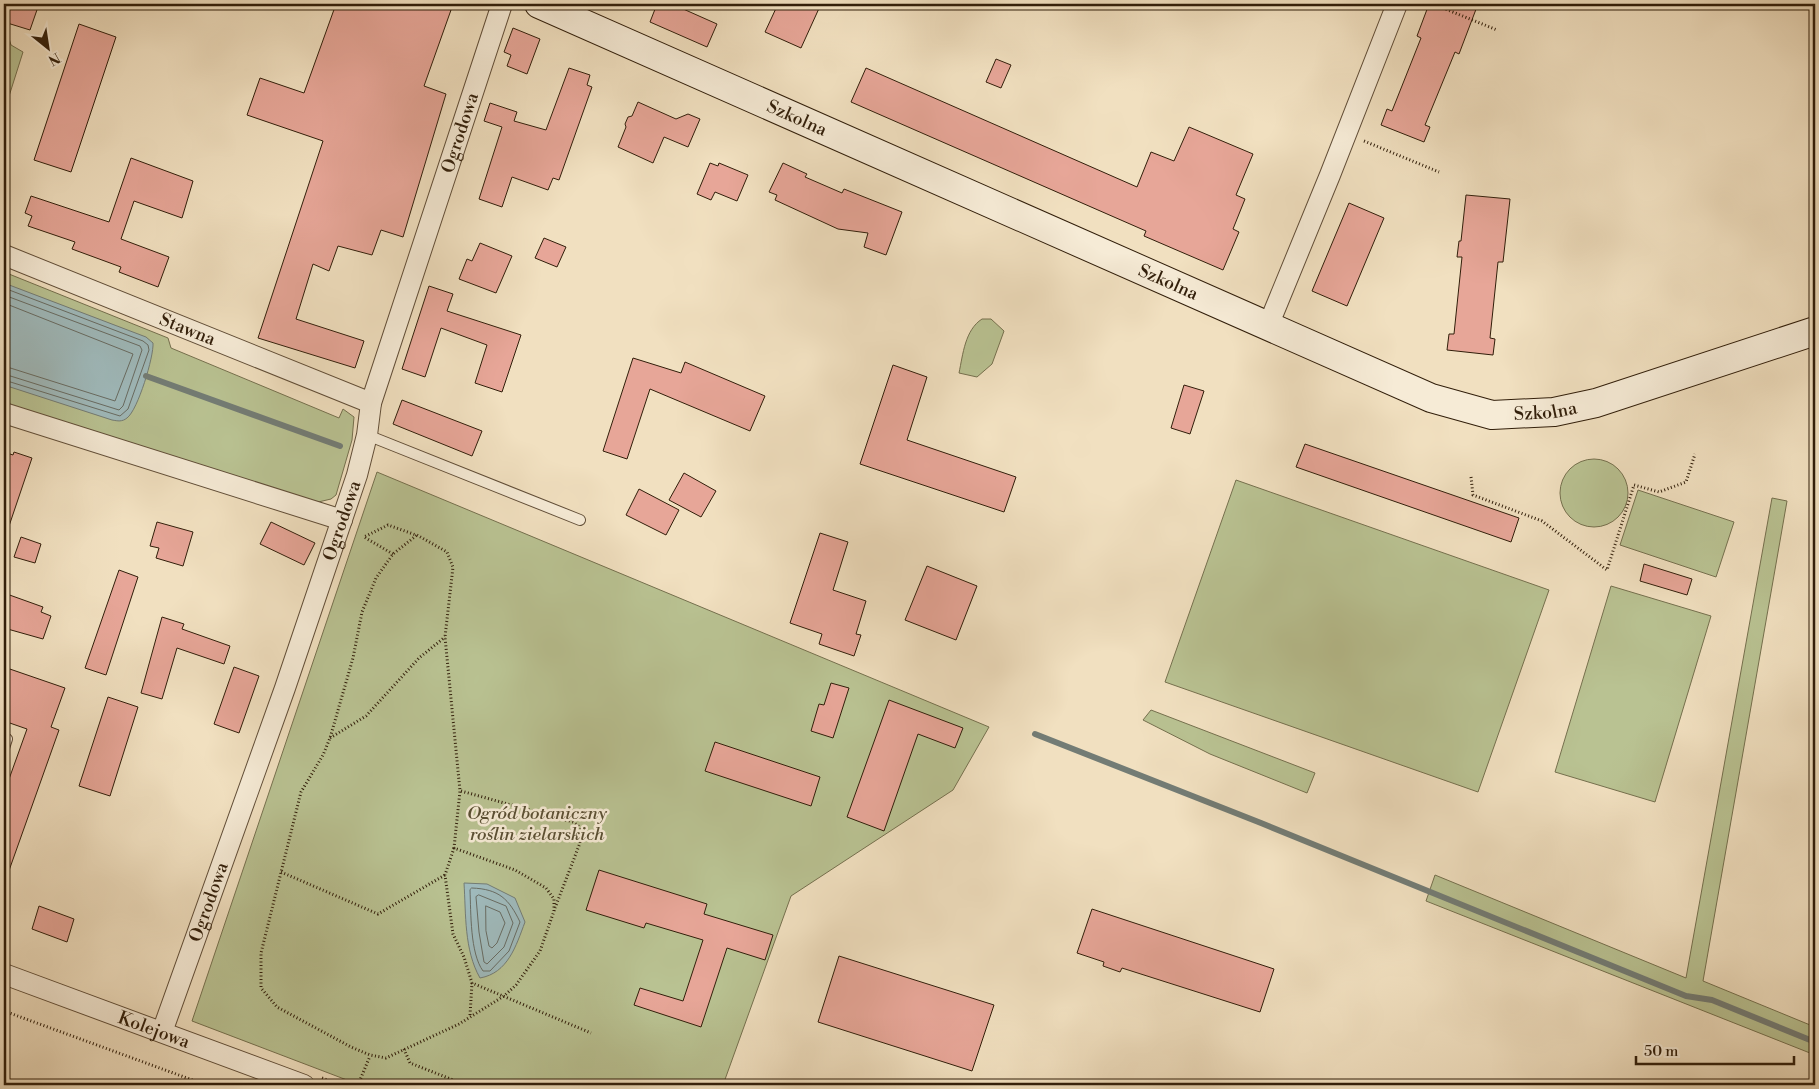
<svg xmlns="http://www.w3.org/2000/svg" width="1819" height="1089" font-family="'Libre Bodoni',serif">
  <rect width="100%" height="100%" fill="#f1e0c0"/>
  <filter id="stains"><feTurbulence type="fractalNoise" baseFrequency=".004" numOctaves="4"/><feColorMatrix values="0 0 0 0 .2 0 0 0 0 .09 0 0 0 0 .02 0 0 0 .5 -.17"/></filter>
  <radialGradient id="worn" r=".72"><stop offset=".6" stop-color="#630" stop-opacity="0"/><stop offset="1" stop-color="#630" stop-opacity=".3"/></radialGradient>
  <g fill="#b9c292" stroke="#75704e">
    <polygon points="4,22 11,45 23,52 4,112"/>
    <polygon points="4,272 168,338 171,348 339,418 343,409 354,417 352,440 336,495 331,499 314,503 4,403"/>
    <path d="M982 319H991L1004 331 992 364 977 377 959 373C963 354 965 330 982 319Z"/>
    <circle cx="1594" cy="493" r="34"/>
    <polygon points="377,472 989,727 953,790 791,896 723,1085 360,1085 192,1021"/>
    <polygon points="1236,480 1549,590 1478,792 1165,682"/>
    <polygon points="1638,490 1734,522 1716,577 1620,545"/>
    <polygon points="1772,498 1787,501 1703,981 1815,1027 1815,1055 1426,901 1435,875 1686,978"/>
    <polygon points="1611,586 1711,616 1655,802 1555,772"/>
    <polygon points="1151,710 1315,773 1307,793 1210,754 1143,720"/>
  </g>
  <g fill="#9fbabc" stroke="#737c75">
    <path d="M4 283 146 337 153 343C154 356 138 410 127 418 122 422 118 421 112 420L4 385Z"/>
    <path d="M464 883 487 884 515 898 525 922C516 946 508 973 480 978 464 950 466 914 464 883Z"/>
  </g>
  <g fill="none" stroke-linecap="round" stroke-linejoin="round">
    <g stroke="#686c63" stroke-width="1">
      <polyline points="4,288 143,341 148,345 149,350 128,409 120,416 4,380"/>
      <polyline points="4,295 140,346 142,350 123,406 119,410 4,374"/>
      <polyline points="4,303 133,354 115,401 4,366"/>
      <path d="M472 888C499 889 509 899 520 922L509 951 490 971H483C470 953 471 913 470 890Z"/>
      <polygon points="479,895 506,906 513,923 504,947 487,964 484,962 479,932 476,897"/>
      <polygon points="486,906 500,912 505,923 497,943 492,948 489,946 486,931"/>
    </g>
    <g stroke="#737c75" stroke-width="6">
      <polyline points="146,376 340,446"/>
      <polyline points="1035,734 1261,823 1686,996 1712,1000 1815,1042"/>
    </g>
  </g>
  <g fill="#e7a698" stroke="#311e0a">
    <polygon points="4,4 39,4 30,30 4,22"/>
    <polygon points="336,4 432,4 451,10 424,86 446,94 403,237 381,230 372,255 338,246 329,271 313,264 296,319 364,341 355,368 258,338 323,141 247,115 260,78 304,93"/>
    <polygon points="657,4 672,4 717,24 707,47 650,22"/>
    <polygon points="778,4 821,4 801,48 765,32"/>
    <polygon points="1429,4 1478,4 1459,54 1455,52 1425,125 1430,127 1424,142 1381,125 1387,109 1392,111 1421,38 1417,36"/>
    <polygon points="79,24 116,37 71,172 34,160"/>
    <polygon points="513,28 540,39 527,74 507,66 511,55 504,52"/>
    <polygon points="996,59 1011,65 1001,88 986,82"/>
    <polygon points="569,68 590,75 587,85 592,87 559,180 553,178 548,190 512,177 502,207 479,199 502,127 484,121 490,103 517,112 514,121 546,130"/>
    <polygon points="866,68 1137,187 1151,152 1174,161 1189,127 1253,154 1236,195 1245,199 1233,229 1239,232 1223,270 1144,236 1146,231 851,102"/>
    <polygon points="638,102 676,119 688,114 700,119 688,147 664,137 653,163 618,147 626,127 625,124 628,117 632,116"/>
    <polygon points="131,158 193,181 182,218 134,201 121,239 169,257 158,287 119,272 121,267 72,249 75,242 28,226 32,216 25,213 31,196 109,222"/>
    <polygon points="710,163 718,166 719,163 748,175 737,201 715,192 711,200 697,194"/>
    <polygon points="783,163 807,174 805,177 842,193 844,189 902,212 886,255 864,247 868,233 838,229 775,200 777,195 769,192"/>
    <polygon points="1466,195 1510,199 1503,262 1498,262 1490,338 1495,339 1493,355 1447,350 1449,334 1454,334 1462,257 1457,257 1459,241 1461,241"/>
    <polygon points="1349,203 1384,218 1347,306 1312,291"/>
    <polygon points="544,238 566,247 557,267 535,258"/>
    <polygon points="480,243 512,256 496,293 459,279 467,259 472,261"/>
    <polygon points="429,286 453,294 447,311 521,335 502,392 475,383 487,345 441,328 425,377 402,369"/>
    <polygon points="633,358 681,373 685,362 765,396 750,431 650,389 627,459 603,451"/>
    <polygon points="893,365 927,377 907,440 1016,477 1004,512 860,464"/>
    <polygon points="1184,385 1204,391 1190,434 1171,428"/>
    <polygon points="402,400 482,431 472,456 393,424"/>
    <polygon points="1305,444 1519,518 1511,542 1296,467"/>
    <polygon points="4,452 13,455 14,452 32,458 7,532 4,531"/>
    <polygon points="684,473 716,491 701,517 669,500"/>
    <polygon points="639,489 679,510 666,535 626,515"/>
    <polygon points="157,522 193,532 183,566 156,558 159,548 150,546"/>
    <polygon points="271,522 315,543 304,565 260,544"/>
    <polygon points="820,533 848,542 833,590 866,601 856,634 861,635 854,656 819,644 822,634 790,623"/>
    <polygon points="21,537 41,544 35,563 14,557"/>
    <polygon points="1644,564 1692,579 1687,595 1640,581"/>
    <polygon points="927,566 977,586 956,640 905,620"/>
    <polygon points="119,570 138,577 106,675 85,668"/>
    <polygon points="4,593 43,607 41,612 51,616 43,639 4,628"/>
    <polygon points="162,617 184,624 182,629 230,646 224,664 177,648 162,699 141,693"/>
    <polygon points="4,667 65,688 51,727 59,730 6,879 4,879 4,793 27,729 4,721"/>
    <polygon points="234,667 259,676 239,733 214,724"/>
    <polygon points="831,683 849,688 833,738 811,731 819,704 824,705"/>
    <polygon points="108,697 138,707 110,796 79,786"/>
    <polygon points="889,700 963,728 955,748 918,734 884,831 847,817"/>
    <polygon points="715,742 820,777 811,806 705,771"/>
    <polygon points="599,870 707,904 704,914 773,935 765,960 727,948 701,1027 634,1005 640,988 683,1001 703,940 646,923 644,928 586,910"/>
    <polygon points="39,906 74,919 67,942 32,929"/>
    <polygon points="1092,909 1274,969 1260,1012 1122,968 1120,972 1103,966 1104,962 1077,953"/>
    <polygon points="839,956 994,1005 972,1071 818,1022"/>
  </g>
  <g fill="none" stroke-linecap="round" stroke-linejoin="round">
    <defs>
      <g id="lane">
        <polyline points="367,435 580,520"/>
        <polyline points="4,748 7,739"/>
      </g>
      <g id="street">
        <path id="s1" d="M4 255 371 403"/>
        <polyline points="1268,326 1330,175 1397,4"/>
        <polyline points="4,413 342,520"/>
        <path id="s2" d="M4 974 304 1085"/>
        <path id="s3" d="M162 1032 285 688 357 475 367 435 371 403 502 4"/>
      </g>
      <g id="secondary">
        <path id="s4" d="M539 4 1431 398 1492 415 1554 412 1596 403 1815 331"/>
      </g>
    </defs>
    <use href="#lane" stroke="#614e38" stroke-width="12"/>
    <use href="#street" stroke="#614e38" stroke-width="22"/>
    <use href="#secondary" stroke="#311e0a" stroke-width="30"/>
    <g stroke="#311e0a" stroke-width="3" stroke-dasharray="1 2.5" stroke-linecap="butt">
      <polyline points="1433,4 1497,30"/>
      <polyline points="1364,141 1439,172"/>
      <polyline points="1471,477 1473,495 1542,521 1607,570 1634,485 1659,492 1686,482 1695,454"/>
      <polygon points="417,535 447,552 453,567 445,637 460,791 454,848 515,870 546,888 554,899 554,911 540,951 516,985 504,996 459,1024 386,1058 370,1055 351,1047 277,1007 261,988 261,953 301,792 323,755 330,738 353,658 362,612 376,578 393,554"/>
      <polyline points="393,554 364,537 388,525 416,535"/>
      <polyline points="330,738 366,716 419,658 445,637"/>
      <polyline points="461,791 573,822 581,828 580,843 555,908"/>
      <polyline points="454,848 445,875 453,934 464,957 472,983 591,1033"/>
      <polyline points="281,872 378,914 445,875"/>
      <polyline points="4,1011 206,1085"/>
      <polyline points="470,1015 472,983"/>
      <polyline points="404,1049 410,1063 466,1085"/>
      <polyline points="322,1078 340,1085"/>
      <polyline points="358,1085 370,1056"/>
    </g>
    <use href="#lane" stroke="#f6ebd6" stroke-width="10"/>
    <use href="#street" stroke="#f6ebd6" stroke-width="20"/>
    <use href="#secondary" stroke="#f6ebd6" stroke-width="28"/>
  </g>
  <g text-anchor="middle" stroke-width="5" stroke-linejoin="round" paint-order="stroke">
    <g font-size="18" fill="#311e0a" stroke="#f6ebd6">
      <text dy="6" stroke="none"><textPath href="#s4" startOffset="282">Szkolna</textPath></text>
      <text dy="6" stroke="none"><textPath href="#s3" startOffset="948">Ogrodowa</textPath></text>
      <text dy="6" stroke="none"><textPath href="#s4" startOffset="688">Szkolna</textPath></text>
      <text dy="6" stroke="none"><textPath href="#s1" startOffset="198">Stawna</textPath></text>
      <text dy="6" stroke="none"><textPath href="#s4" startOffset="1092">Szkolna</textPath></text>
      <text dy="6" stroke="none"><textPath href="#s3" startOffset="542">Ogrodowa</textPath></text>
      <text dy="6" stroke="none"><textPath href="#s3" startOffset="138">Ogrodowa</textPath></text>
      <text dy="6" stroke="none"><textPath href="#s2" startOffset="160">Kolejowa</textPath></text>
    </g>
    <g font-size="18" font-style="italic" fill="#5a4f33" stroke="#f6ebd6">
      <text x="537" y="819">Ogród botaniczny<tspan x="537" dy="21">roślin zielarskich</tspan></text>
    </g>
  </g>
  <rect width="1819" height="1089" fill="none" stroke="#f1e0c0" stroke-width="20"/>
  <rect x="5" y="5" width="1809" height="1079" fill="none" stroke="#311e0a" stroke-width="2.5"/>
  <rect x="10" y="10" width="1799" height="1069" fill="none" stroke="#311e0a"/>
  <g transform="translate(48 48) rotate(150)" stroke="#f6ebd6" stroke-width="4" paint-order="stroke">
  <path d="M0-4L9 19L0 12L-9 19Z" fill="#311e0a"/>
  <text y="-8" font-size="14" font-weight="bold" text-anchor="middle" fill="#311e0a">N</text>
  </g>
  <path d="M1636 1056v8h158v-8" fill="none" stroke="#311e0a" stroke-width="2.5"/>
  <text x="1644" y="1056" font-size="15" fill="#311e0a" stroke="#f6ebd6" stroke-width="4" paint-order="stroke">50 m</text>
  <rect width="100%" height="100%" filter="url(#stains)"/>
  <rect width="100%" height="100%" fill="url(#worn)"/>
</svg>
